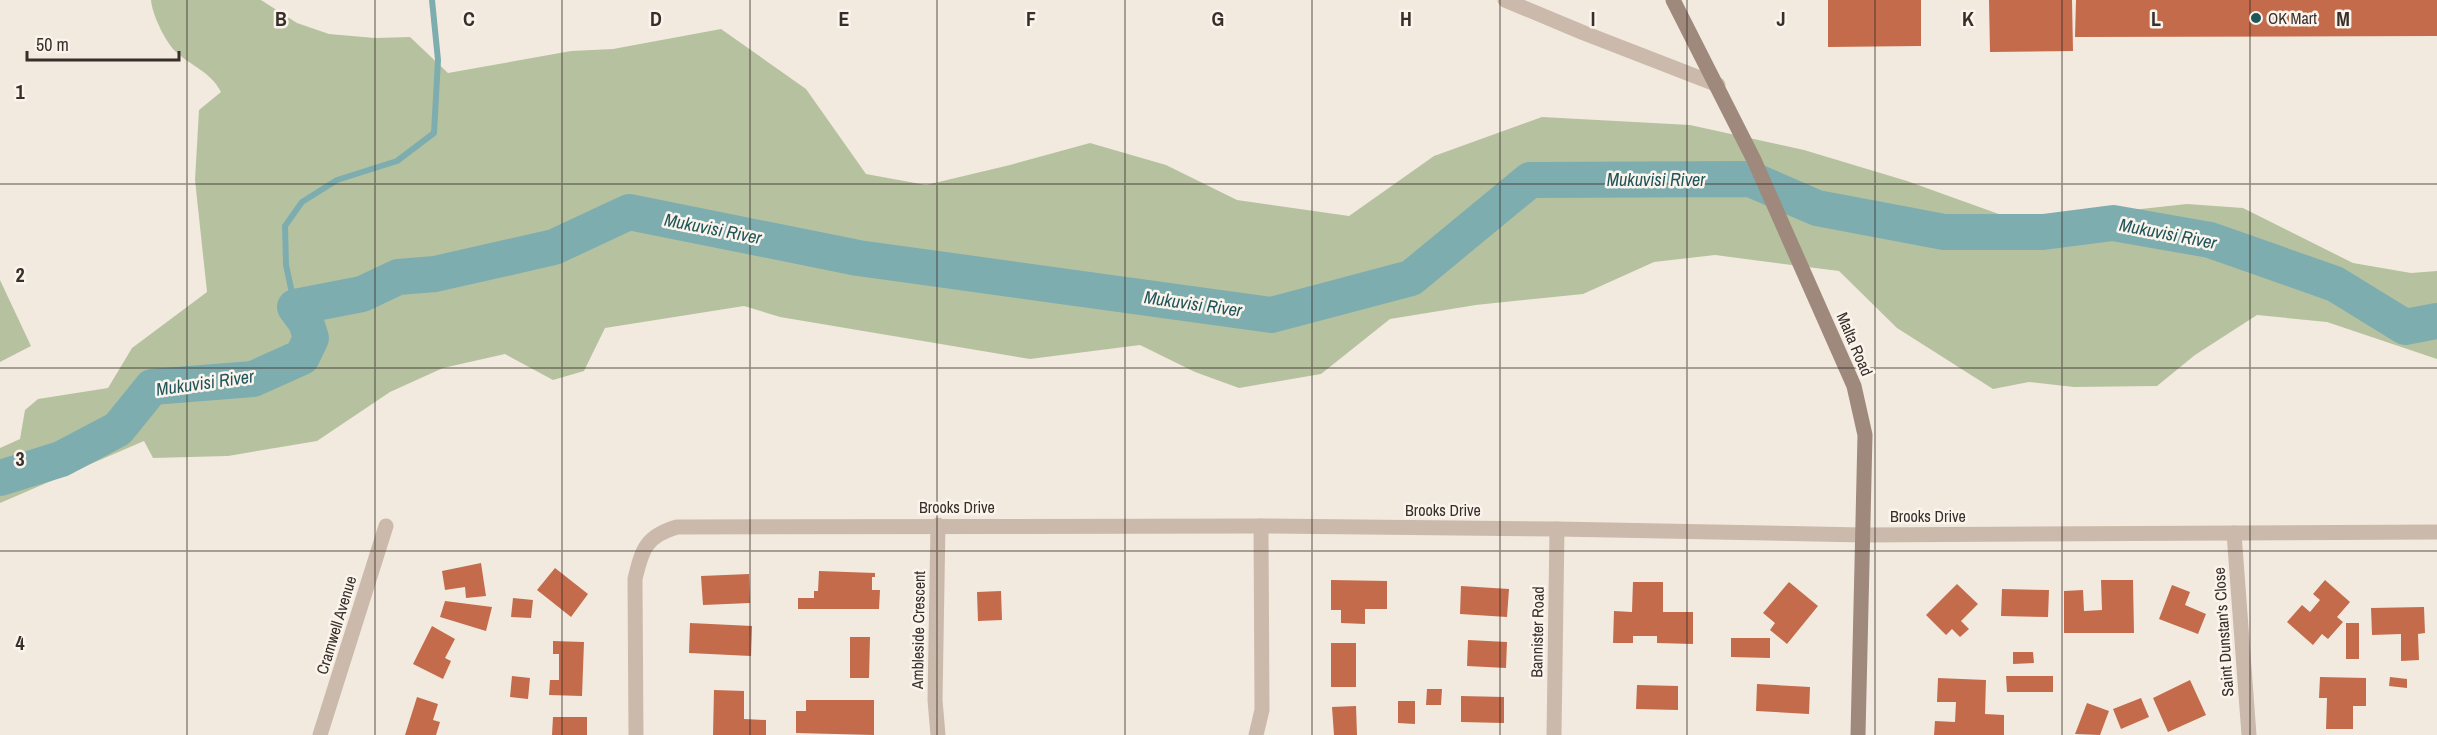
<svg xmlns="http://www.w3.org/2000/svg" width="2437" height="735" font-family="'Archivo Narrow',sans-serif">
  <rect width="100%" height="100%" fill="#f3eadf"/>
  <g fill="#b6c29f">
    <path d="M151 0H261L297 23 329 34 375 38 410 37 448 73 571 51 613 49 721 29 806 89 866 174 926 185 1010 165 1090 143 1166 165 1237 200 1349 216 1434 156 1542 117 1690 125 1804 150 1907 181 2021 222 2187 204 2243 208 2353 263 2411 273 2437 271V359L2327 322 2257 315 2195 355 2157 386 2074 387 2029 382 1993 389 1897 328 1839 271 1715 255 1654 262 1583 294 1476 305 1390 319 1321 374 1239 388 1195 372 1140 345 1030 359 780 317 744 306 605 328 584 371 553 380 505 354 443 368 390 392 317 441 228 456 153 458 144 441 0 503V448L20 439 25 410 38 399 108 388 132 348 207 292 195 180 199 110 221 92C210 71 192 67 175 51 165 41 152 14 151 0Z"/>
    <polygon points="0,280 31,346 0,362"/>
  </g>
  <g fill="none" stroke-linecap="round" stroke-linejoin="round">
    <polyline stroke="#7eadb0" stroke-width="6" points="295,307 286,265 285,226 302,202 337,180 397,161 434,133 438,60 432,0"/>
    <polyline stroke="#7eadb0" stroke-width="36" points="0,478 61,459 118,429 152,387 253,379 302,357 311,338 306,322 295,307 362,294 398,277 435,274 554,247 629,212 858,258 1271,315 1411,278 1530,180 1750,179 1817,208 1944,232 2043,232 2113,223 2210,240 2335,284 2405,327 2437,321"/>
  </g>
  <g fill="#c46b4c">
    <polygon points="1828,0 1921,0 1921,46 1828,47"/>
    <polygon points="1989,0 2072,0 2073,51 1990,52"/>
    <polygon points="2076,0 2437,0 2437,36 2075,37"/>
    <polygon points="481,563 486,596 466,598 465,587 445,590 442,571"/>
    <polygon points="555,568 588,594 571,617 537,590"/>
    <polygon points="819,571 875,573 875,577 872,577 872,590 880,590 879,609 798,609 798,598 814,598 814,591 818,591"/>
    <polygon points="749,574 750,603 703,605 701,576"/>
    <polygon points="1331,580 1387,581 1387,609 1365,609 1365,624 1341,623 1341,610 1331,610"/>
    <polygon points="2101,580 2133,580 2134,633 2064,633 2064,591 2083,590 2084,611 2102,610"/>
    <polygon points="2325,580 2350,602 2337,617 2343,622 2328,639 2322,634 2313,645 2287,622 2302,605 2310,612 2320,600 2313,594"/>
    <polygon points="1633,582 1663,582 1663,612 1693,612 1693,644 1657,643 1657,636 1633,636 1633,643 1613,643 1614,611 1632,612"/>
    <polygon points="1789,582 1818,606 1787,644 1770,630 1775,623 1763,613"/>
    <polygon points="1957,584 1978,604 1961,621 1969,629 1960,637 1952,629 1946,635 1926,615"/>
    <polygon points="2172,585 2190,592 2185,605 2206,614 2198,634 2159,619"/>
    <polygon points="1461,586 1509,589 1507,617 1460,614"/>
    <polygon points="2002,589 2049,590 2048,617 2001,616"/>
    <polygon points="1001,591 1002,620 978,621 977,592"/>
    <polygon points="513,598 533,600 531,618 511,617"/>
    <polygon points="445,601 492,607 486,631 440,617"/>
    <polygon points="2424,607 2425,633 2418,634 2419,660 2401,661 2401,634 2372,635 2371,608"/>
    <polygon points="690,623 752,626 751,656 689,653"/>
    <rect x="2346" y="623" width="13" height="36"/>
    <polygon points="432,626 455,639 445,658 451,661 443,679 413,664"/>
    <polygon points="850,637 870,637 869,678 850,678"/>
    <polygon points="1731,638 1770,638 1770,658 1731,657"/>
    <polygon points="1468,640 1507,642 1506,668 1467,666"/>
    <polygon points="553,641 584,642 582,696 549,695 550,680 559,680 559,654 553,654"/>
    <rect x="1331" y="643" width="25" height="44"/>
    <polygon points="2013,652 2033,652 2034,663 2013,664"/>
    <polygon points="512,676 530,678 528,699 510,697"/>
    <polygon points="2006,676 2053,676 2053,692 2007,692"/>
    <polygon points="2320,677 2366,678 2366,706 2353,706 2353,729 2326,729 2327,698 2319,698"/>
    <polygon points="2390,677 2407,679 2407,688 2389,686"/>
    <polygon points="1938,678 1986,680 1985,714 2004,715 2004,735 1934,735 1935,721 1955,722 1956,702 1937,702"/>
    <polygon points="2190,680 2206,715 2168,732 2153,698"/>
    <polygon points="1757,684 1810,687 1809,714 1756,711"/>
    <polygon points="1637,685 1678,686 1678,710 1636,709"/>
    <polygon points="1427,689 1442,689 1441,705 1426,705"/>
    <polygon points="714,690 744,691 744,719 766,720 766,735 713,735"/>
    <polygon points="1461,696 1504,697 1504,723 1461,722"/>
    <polygon points="417,697 438,704 433,720 440,722 436,735 405,735"/>
    <polygon points="2141,698 2149,717 2121,729 2113,709"/>
    <polygon points="806,700 874,700 874,735 796,733 796,711 806,711"/>
    <polygon points="1398,701 1415,701 1415,724 1398,723"/>
    <polygon points="2087,703 2109,711 2100,735 2075,734"/>
    <polygon points="1356,706 1357,735 1334,735 1332,707"/>
    <polygon points="553,717 587,717 587,735 552,735"/>
  </g>
  <g fill="none" stroke-linecap="round" stroke-linejoin="round">
    <g stroke="#cbbaab" stroke-width="15">
      <polyline points="1505,0 1584,33 1718,85"/>
      <polyline points="2234,533 2249,735"/>
      <polyline points="320,735 386,526"/>
      <path d="M636 735 635 579C642 549 646 536 677 527L1261 526 1557 529 1863 535 2437 532"/>
      <polyline points="938,735 935,700 938,525"/>
      <polyline points="1256,735 1262,710 1261,526"/>
      <polyline points="1554,735 1557,529"/>
    </g>
    <polyline stroke="#9f897c" stroke-width="15" points="1673,0 1754,160 1854,386 1865,435 1858,735"/>
  </g>
  <path fill="none" stroke="#392f2a" stroke-width="1.5" stroke-opacity="0.55" d="M187 0V735M375 0V735M562 0V735M750 0V735M937 0V735M1125 0V735M1312 0V735M1500 0V735M1687 0V735M1875 0V735M2062 0V735M2250 0V735M0 184H2437M0 368H2437M0 551H2437"/>
  <circle fill="#20555a" stroke="#faf4ec" stroke-width="2" cx="2256" cy="18" r="6"/>
  <g text-anchor="middle" stroke-width="5" stroke-linejoin="round" paint-order="stroke">
    <g font-size="16" fill="#392f2a" stroke="#faf4ec" text-anchor="start">
      <text x="2268" y="24">OK Mart</text>
    </g>
    <g font-size="16" fill="#392f2a" stroke="#faf4ec">
      <text transform="translate(1855 344) rotate(67)" y="6">Malta Road</text>
      <text x="957" y="513">Brooks Drive</text>
      <text x="1443" y="516">Brooks Drive</text>
      <text x="1928" y="522">Brooks Drive</text>
      <text transform="translate(336 625) rotate(-73)" y="6">Cramwell Avenue</text>
      <text transform="translate(918 630) rotate(-89)" y="6">Ambleside Crescent</text>
      <text transform="translate(1537 632) rotate(-89)" y="6">Bannister Road</text>
      <text transform="translate(2223 632) rotate(-94)" y="6">Saint Dunstan's Close</text>
    </g>
    <g font-size="18" font-style="italic" fill="#20555a" stroke="#faf4ec">
      <text x="1656" y="186">Mukuvisi River</text>
      <text transform="translate(713 229) rotate(11)" y="6">Mukuvisi River</text>
      <text transform="translate(2168 234) rotate(11)" y="6">Mukuvisi River</text>
      <text transform="translate(1193 304) rotate(8)" y="6">Mukuvisi River</text>
      <text transform="translate(205 383) rotate(-8)" y="6">Mukuvisi River</text>
    </g>
  </g>
  <g font-size="20" text-anchor="middle" font-weight="bold" fill="#392f2a" stroke="#faf4ec" stroke-width="5" stroke-linejoin="round" paint-order="stroke">
    <text x="281" y="26">B</text>
    <text x="469" y="26">C</text>
    <text x="656" y="26">D</text>
    <text x="844" y="26">E</text>
    <text x="1031" y="26">F</text>
    <text x="1218" y="26">G</text>
    <text x="1406" y="26">H</text>
    <text x="1593" y="26">I</text>
    <text x="1781" y="26">J</text>
    <text x="1968" y="26">K</text>
    <text x="2156" y="26">L</text>
    <text x="2343" y="26">M</text>
    <text x="20" y="99">1</text>
    <text x="20" y="282">2</text>
    <text x="20" y="466">3</text>
    <text x="20" y="650">4</text>
  </g>
  <path d="M27 51v9h152v-9" fill="none" stroke="#392f2a" stroke-width="3"/>
  <text x="36" y="51" font-size="18" fill="#392f2a" stroke="#faf4ec" stroke-width="4.5" paint-order="stroke">50 m</text>
</svg>
